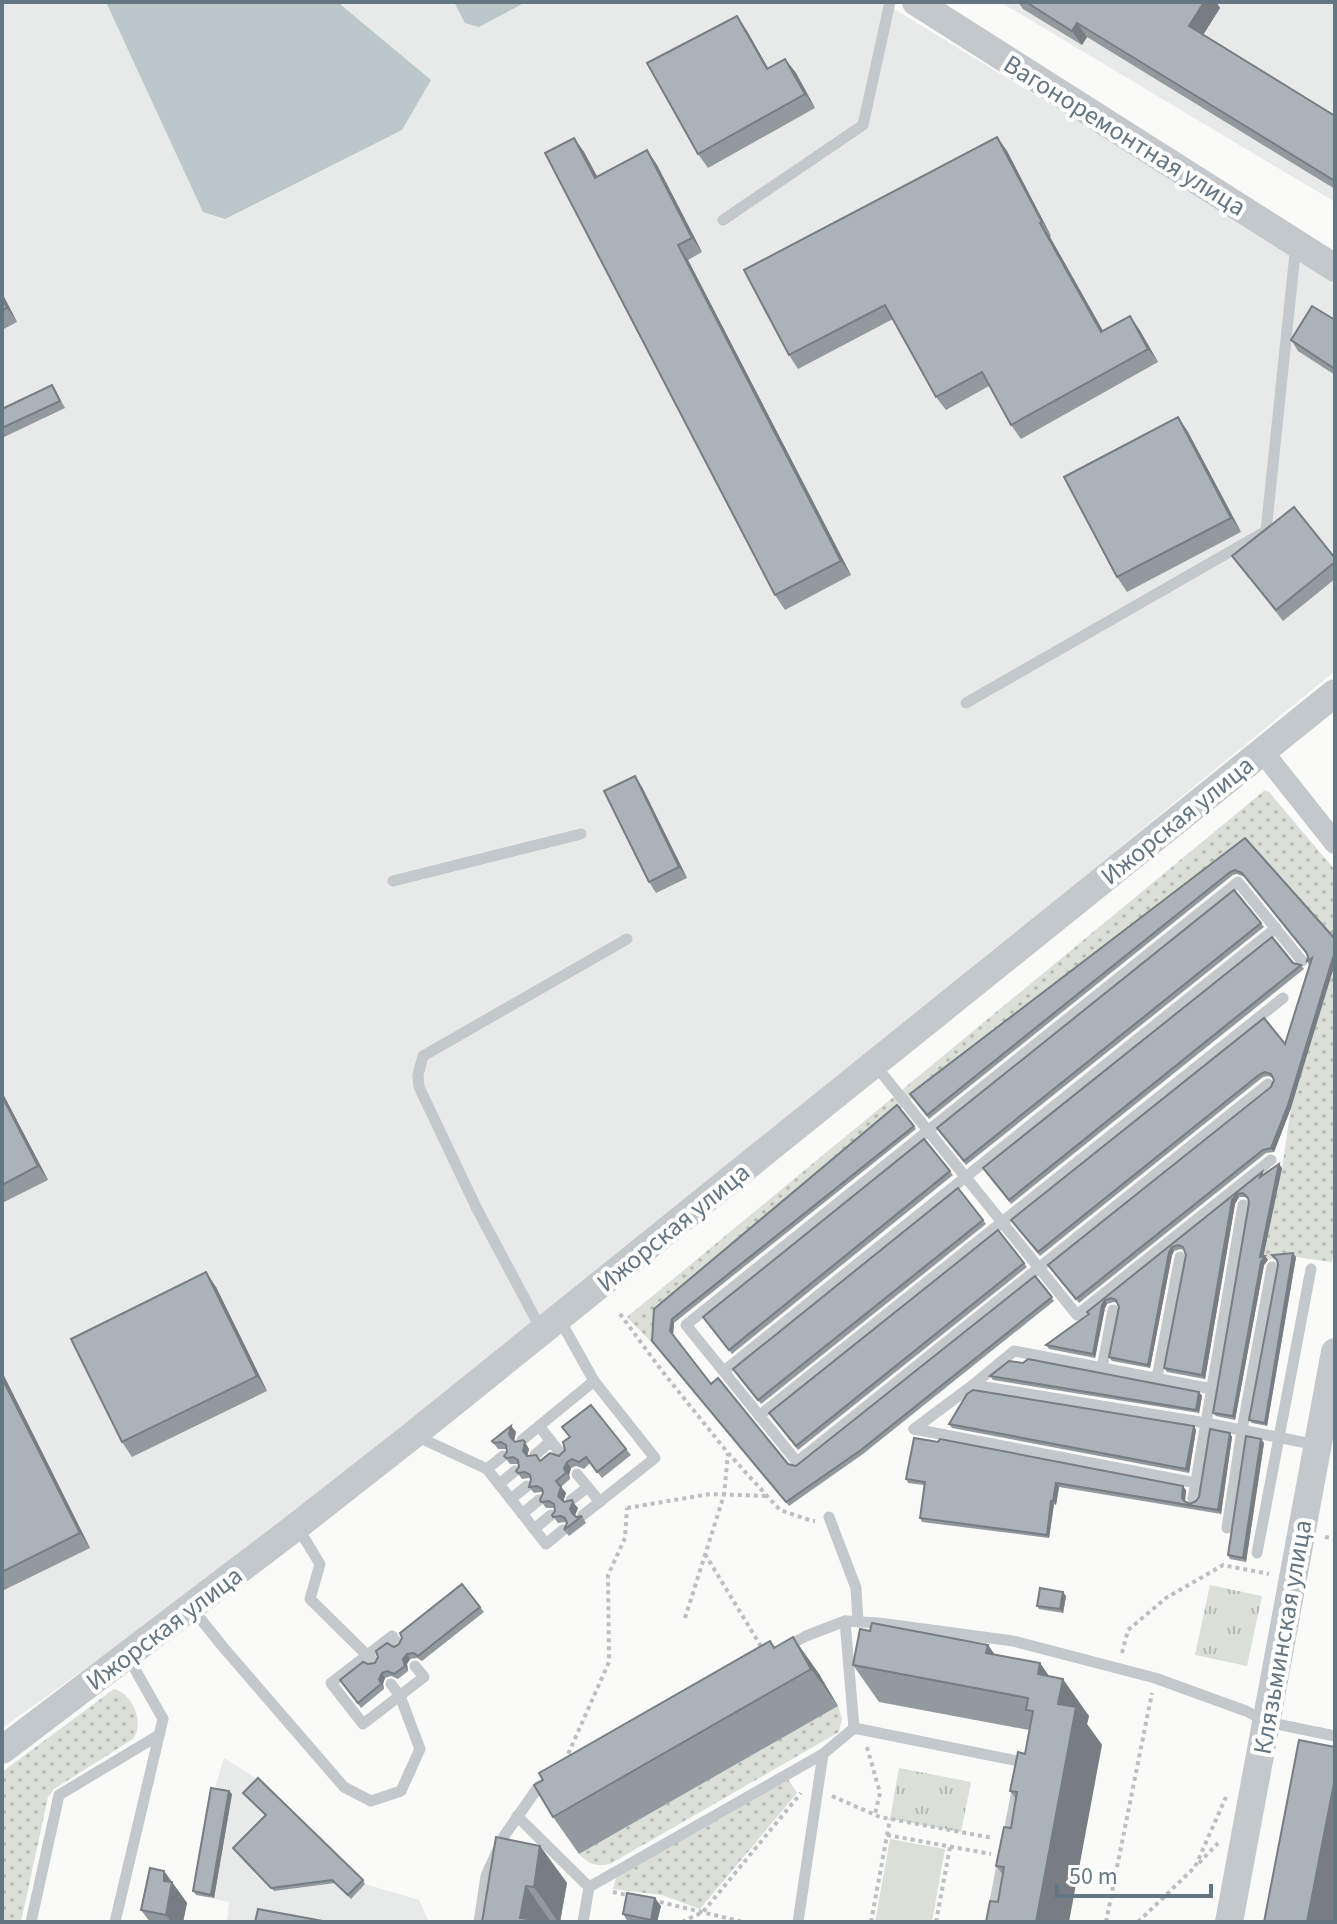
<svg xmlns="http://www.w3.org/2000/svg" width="1337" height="1924" font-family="'Source Sans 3',sans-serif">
  <defs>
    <pattern id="grass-dots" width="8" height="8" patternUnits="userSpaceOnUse" patternTransform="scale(2)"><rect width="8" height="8" fill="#dadfd7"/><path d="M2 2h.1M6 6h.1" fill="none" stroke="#b4b9b4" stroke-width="1.8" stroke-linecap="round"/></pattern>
    <pattern id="park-tufts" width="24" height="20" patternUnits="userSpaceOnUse" patternTransform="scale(2)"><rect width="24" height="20" fill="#dadfd7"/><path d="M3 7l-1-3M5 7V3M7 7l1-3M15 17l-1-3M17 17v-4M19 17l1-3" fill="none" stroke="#b4b9b4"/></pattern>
  </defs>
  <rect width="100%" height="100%" fill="#fafaf8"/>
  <g fill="#e8e9e9">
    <polygon points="2,2 883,2 1335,279 1335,671 989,955 490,1357 168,1610 2,1728"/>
    <polygon points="1000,2 1335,2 1335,202"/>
    <polygon points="224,1758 261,1781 365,1884 419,1900 429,1922 227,1922 229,1902 196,1895 214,1791"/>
  </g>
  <g fill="url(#grass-dots)">
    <polygon points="1265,790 1269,792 1335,870 1335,939 1248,842 916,1095 657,1313 654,1345 627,1317"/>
    <polygon points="1335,964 1335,1245 1332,1262 1296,1257 1263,1260 1282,1168 1291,1108"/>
    <path d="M114 1689C133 1694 145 1723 133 1739L54 1789 48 1797 21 1922H2V1772Z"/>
    <path d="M838 1706 842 1719 839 1732 610 1864C596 1867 588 1864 579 1854Z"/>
    <polygon points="788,1779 797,1793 700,1909 662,1895 613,1889 616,1878 624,1870"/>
  </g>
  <g fill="url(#park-tufts)">
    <polygon points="1210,1585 1262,1596 1247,1666 1195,1655"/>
    <polygon points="899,1768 971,1782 961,1832 890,1819"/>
  </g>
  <polygon fill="#dadfd7" points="890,1839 945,1849 932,1922 875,1922"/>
  <g fill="#bbc7cb">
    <polygon points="106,2 340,2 341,5 431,80 402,130 225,219 203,212"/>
    <polygon points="454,2 524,2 524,3 479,27 465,23"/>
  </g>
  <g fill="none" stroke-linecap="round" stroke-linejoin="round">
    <g stroke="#bbbfc2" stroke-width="4" stroke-dasharray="4 4" stroke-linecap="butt">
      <polyline points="620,1314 662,1371 728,1453 780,1510 812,1521 815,1521"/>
      <polyline points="627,1508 710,1494 767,1496"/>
      <polyline points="1325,1537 1335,1539"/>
      <polyline points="705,1554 762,1648"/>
      <polyline points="685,1618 724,1495 728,1453"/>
      <polyline points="1122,1653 1128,1630 1166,1598 1223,1565 1269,1574"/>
      <polyline points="867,1747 880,1793 875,1814"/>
      <polyline points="565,1761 609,1662 608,1575 625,1538 627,1508"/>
      <polyline points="832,1796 880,1817 993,1838"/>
      <polyline points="887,1835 991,1854"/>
      <polyline points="1199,1863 1218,1843"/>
      <polyline points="613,1892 632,1896"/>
      <polyline points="652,1900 743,1922"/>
      <polyline points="682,1922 703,1912 801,1793"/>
      <polyline points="871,1922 890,1819"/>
      <polyline points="936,1922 950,1847"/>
      <polyline points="1106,1922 1152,1693"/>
      <polyline points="1138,1922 1195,1867 1226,1797"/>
    </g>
    <g stroke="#c3c8cc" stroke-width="11">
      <polyline points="723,220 863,125 890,2"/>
      <polyline points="966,703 1266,531 1296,244"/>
      <polyline points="393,881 581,834"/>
      <polyline points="875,1065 1077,1315 1271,1160"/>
      <polyline points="1268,1084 797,1462 686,1325 1238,882 1302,961"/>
      <polyline points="560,1320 594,1381 655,1458 583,1515"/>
      <polyline points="542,1331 477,1209 419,1087 418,1075 423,1056 627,939"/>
      <polyline points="1102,1368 1113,1310"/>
      <polyline points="724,1371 1276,928"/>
      <polyline points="1157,1378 1180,1257"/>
      <polyline points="973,1385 1014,1351 1212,1389"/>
      <polyline points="759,1416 1283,998"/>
      <polyline points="539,1426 561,1454"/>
      <polyline points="914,1429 973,1385 1206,1423 1317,1445"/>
      <polyline points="914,1429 1196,1483"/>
      <polyline points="414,1435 487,1469 546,1544 563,1530"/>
      <polyline points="522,1440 594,1381"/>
      <polyline points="535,1455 551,1441"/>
      <polyline points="487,1469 503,1456"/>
      <polyline points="577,1474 600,1502"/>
      <polyline points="499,1484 515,1471"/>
      <polyline points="511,1499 527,1486"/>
      <polyline points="1193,1499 1243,1205"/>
      <polyline points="571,1500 588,1487"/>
      <polyline points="522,1514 539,1500"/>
      <polyline points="829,1517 856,1588 858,1622"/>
      <polyline points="298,1528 320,1564 310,1599 373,1661"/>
      <polyline points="1227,1528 1242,1430 1272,1267"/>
      <polyline points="534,1529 551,1515"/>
      <polyline points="1257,1553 1311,1269"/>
      <polyline points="191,1607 223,1647 344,1787 371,1801 401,1791 420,1749 400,1696 391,1684"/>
      <polyline points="845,1621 854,1728"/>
      <polyline points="397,1643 392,1636 331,1683 363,1724 424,1677 415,1666"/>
      <polyline points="784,1648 806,1636 845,1621 879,1623 1013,1641 1155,1678 1246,1711 1267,1722 1335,1736"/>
      <polyline points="517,1816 589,1887"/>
      <polyline points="1007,1843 1018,1785"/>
      <polyline points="31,1922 59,1795 159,1735"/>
      <polyline points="115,1922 163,1719 128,1657"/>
      <polyline points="479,1922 486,1876 504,1836 539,1786 546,1783"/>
      <polyline points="583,1922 589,1887 823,1754 854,1728 1023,1762 1022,1769"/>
      <polyline points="798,1922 823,1754"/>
      <polyline points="991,1922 1003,1860"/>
    </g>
    <polyline stroke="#c3c8cc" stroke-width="22" points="1262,751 1335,843"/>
    <g stroke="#c3c8cc" stroke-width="28">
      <polyline points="916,2 1335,268"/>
      <polyline points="2,1750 297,1526 413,1435 1335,693"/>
      <polyline points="1229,1922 1335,1352"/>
    </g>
  </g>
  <g fill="#929a9f">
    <polygon points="1018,2 1216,2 1220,8 1203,34 1335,116 1335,189 1087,37 1082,45 1023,9"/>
    <polygon points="747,31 768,68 785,59 796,73 815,108 708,168 698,154"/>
    <polygon points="997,137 1007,151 1051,236 1050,237 1103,331 1139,329 1158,362 1021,439 1011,425 989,386 946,410 936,397 893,319 798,369 789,355"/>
    <polygon points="574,138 584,152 597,176 647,150 657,165 702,252 688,260 851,575 785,610 775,595"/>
    <polygon points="2,293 17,322 2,330"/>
    <polygon points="1335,320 1335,375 1298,351 1291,340"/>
    <polygon points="52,385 57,393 65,408 2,438 2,409"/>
    <polygon points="1178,417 1188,432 1241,532 1127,592 1117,577"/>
    <polygon points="1232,556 1335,558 1335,579 1283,621"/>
    <polygon points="642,787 687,878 656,893 649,882"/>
    <polygon points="1245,838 1335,939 1291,1108 1274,1152 1266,1153 1079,1303 1048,1265 1271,1087 1274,1080 1273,1078 1268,1076 1263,1077 1040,1256 1011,1220 1285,1044 1309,965 1307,961 1308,957 1306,953 1245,877 1237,874 1233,875 929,1119 910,1094"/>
    <polygon points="1234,890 1264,927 966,1165 937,1128"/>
    <polygon points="1293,963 1301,965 1304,969 1011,1204 983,1168"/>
    <polygon points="2,1092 48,1180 2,1203"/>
    <polygon points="897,1105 916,1129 674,1323 673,1335 711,1384 788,1464 796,1466 1035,1276 1054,1301 863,1454 789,1506 652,1341 654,1309"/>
    <polygon points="924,1139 953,1175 732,1354 703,1317"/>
    <polygon points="1282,1168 1263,1256 1268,1260 1264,1265 1235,1420 1216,1416 1213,1413 1249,1203 1248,1199 1245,1197 1239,1197 1235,1204 1205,1379 1167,1372 1164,1368 1186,1255 1184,1250 1181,1249 1174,1251 1172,1255 1150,1368 1112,1361 1109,1357 1119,1307 1118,1303 1114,1302 1107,1304 1105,1308 1095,1358 1049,1349 1046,1345 1089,1314 1087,1312 1262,1172 1264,1175"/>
    <polygon points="958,1188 986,1224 761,1404 733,1369"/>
    <polygon points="998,1230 1027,1267 798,1450 769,1413"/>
    <polygon points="1272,1255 1296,1257 1267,1426 1252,1423 1249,1420 1278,1265 1277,1261"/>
    <polygon points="216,1287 267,1391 132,1457 122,1442"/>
    <polygon points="2,1372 90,1548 2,1591"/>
    <polygon points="990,1376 1199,1392 1202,1396 1199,1413 993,1380"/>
    <polygon points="949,1424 1194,1426 1196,1430 1189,1473 952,1428"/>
    <polygon points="511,1426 516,1432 514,1441 529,1449 527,1456 540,1461 559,1456 626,1449 631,1455 602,1478 590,1463 584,1469 576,1466 571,1468 569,1475 570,1479 561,1487 566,1493 563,1501 578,1508 575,1516 582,1516 586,1523 569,1536 564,1530 567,1523 565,1522 558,1523 552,1515 555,1511 554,1508 546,1508 540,1500 543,1493 541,1492 534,1493 529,1487 531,1479 529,1478 522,1479 516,1471 519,1467 518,1464 510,1464 504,1456 507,1452 506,1449 498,1449 492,1441"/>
    <polygon points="1230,1433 1232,1437 1221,1514 1059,1487 1056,1505 1054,1504 1049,1538 922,1522 920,1518 924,1485 908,1483 906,1479 914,1438 1186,1490 1185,1501 1190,1504 1196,1501"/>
    <polygon points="1264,1443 1246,1562 1230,1559 1228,1555"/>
    <polygon points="462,1584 484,1612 422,1661 417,1658 410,1659 407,1664 408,1671 398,1679 391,1676 385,1678 383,1684 384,1689 361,1708 340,1680 368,1664 375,1663 394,1647 399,1644"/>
    <polygon points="1066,1596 1063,1613 1039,1609 1037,1606"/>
    <polygon points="793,1637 819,1674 838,1706 579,1854 553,1817 770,1641 775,1647"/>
    <polygon points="988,1645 994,1654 1040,1663 1049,1676 1089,1716 1087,1724 1102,1745 998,1902 1003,1875 996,1866 1011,1828 1016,1799 1010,1791 1025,1754 1029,1730 879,1702 853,1665"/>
    <polygon points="243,1793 363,1880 365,1884 351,1899 335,1883 274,1891 233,1848 265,1815"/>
    <polygon points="232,1794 214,1898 196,1895 193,1891"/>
    <polygon points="540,1846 567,1883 560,1922 482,1922"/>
    <polygon points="164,1871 187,1903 183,1922 150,1922 141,1910"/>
    <polygon points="661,1906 657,1922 628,1922 623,1914"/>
  </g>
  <g fill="#777d82">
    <polygon points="1204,2 1216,2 1220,8 1200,40 1189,26"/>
    <polygon points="737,16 747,31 777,84 767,69"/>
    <polygon points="1077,23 1087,37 1082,45 1072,31"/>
    <polygon points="785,59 796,73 815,108 805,94"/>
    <polygon points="997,137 1007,151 1051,236 1042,222"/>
    <polygon points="574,138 584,152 605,192 595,178"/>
    <polygon points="647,150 657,165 702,252 692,238"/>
    <polygon points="1040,223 1050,237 1111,345 1101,332"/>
    <polygon points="678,245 688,260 851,575 841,561"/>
    <polygon points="2,293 17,322 7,308 2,298"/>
    <polygon points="1130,316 1139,329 1158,362 1148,349"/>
    <polygon points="1178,417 1188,432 1241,532 1231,518"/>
    <polygon points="635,776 642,787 687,878 679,867"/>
    <polygon points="1335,951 1335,964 1291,1108 1274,1152 1271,1148"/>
    <polygon points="2,1092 48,1180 38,1166 2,1096"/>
    <polygon points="1279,1164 1282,1168 1263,1259 1265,1256 1268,1260 1264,1265 1235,1420 1233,1416 1260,1257"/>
    <polygon points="1237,1194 1239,1197 1235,1204 1205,1379 1202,1375 1232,1200"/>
    <polygon points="1172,1247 1174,1251 1172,1255 1150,1368 1148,1365 1169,1252"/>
    <polygon points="1293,1253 1296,1257 1267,1426 1265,1423"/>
    <polygon points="206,1272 216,1287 267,1391 257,1376"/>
    <polygon points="1105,1300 1107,1304 1105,1308 1095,1358 1093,1354 1102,1305"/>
    <polygon points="672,1319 674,1323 673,1335 670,1331"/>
    <polygon points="2,1372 90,1548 80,1533 2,1378"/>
    <polygon points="1199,1392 1202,1396 1199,1413 1196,1410"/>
    <polygon points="511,1426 516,1432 514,1441 511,1438 509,1434"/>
    <polygon points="1194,1426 1196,1430 1189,1473 1186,1469"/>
    <polygon points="1230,1433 1232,1437 1221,1514 1218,1510"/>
    <polygon points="1261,1439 1264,1443 1246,1562 1243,1558"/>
    <polygon points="525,1442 529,1449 527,1457 523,1451"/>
    <polygon points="567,1462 571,1468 569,1475 570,1479 564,1468"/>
    <polygon points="1056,1483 1059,1487 1056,1505 1053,1501"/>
    <polygon points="1183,1486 1186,1490 1185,1501 1182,1498"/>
    <polygon points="561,1487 566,1493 563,1502 558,1496"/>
    <polygon points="1051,1501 1054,1504 1049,1538 1047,1535"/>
    <polygon points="573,1502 578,1508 575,1515 572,1513 570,1509"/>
    <polygon points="1063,1592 1066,1596 1063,1613 1060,1609"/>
    <polygon points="793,1637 819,1674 838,1706 811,1669"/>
    <polygon points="988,1645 1014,1682 986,1653"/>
    <polygon points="407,1654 410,1659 407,1664 408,1671 405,1666 403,1659"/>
    <polygon points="1040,1663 1060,1692 1063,1679 1089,1716 1087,1724 1102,1745 1069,1922 1036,1922 1038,1674"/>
    <polygon points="382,1673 385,1678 383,1684 384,1689 379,1679"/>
    <polygon points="1335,1778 1335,1914 1334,1922 1307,1922"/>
    <polygon points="229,1791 232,1794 214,1898 211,1895"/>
    <polygon points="540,1846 567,1883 560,1922 558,1922 534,1887"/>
    <polygon points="164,1871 187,1903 183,1922 171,1922 166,1915"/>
    <polygon points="526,1886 551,1922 523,1922 520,1918"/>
    <polygon points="655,1898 661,1906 657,1922 653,1922 651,1920"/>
  </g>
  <g fill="#aab3b9" stroke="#777d82" stroke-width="2">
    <polygon points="1026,2 1204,2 1189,26 1335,116 1335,181 1077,23 1072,31"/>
    <polygon points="737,16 767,69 785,59 805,94 698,154 647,63"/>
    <polygon points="997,137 1042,222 1040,223 1101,332 1130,316 1148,349 1011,425 982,372 936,397 885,305 789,355 744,270"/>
    <polygon points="574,138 595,178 647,150 692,238 678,245 841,561 775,595 545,153"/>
    <polygon points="2,298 7,308 2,310"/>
    <polygon points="1312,306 1335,320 1335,369 1291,340"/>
    <polygon points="52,385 60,401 2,428 2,409"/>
    <polygon points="1178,417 1231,518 1117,577 1064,477"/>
    <polygon points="1294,507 1335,558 1335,562 1276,610 1232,556"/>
    <polygon points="635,776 679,867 649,882 604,791"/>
    <polygon points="1245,838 1335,939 1335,951 1288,1105 1271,1148 1263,1150 1076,1299 1048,1265 1271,1087 1274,1080 1271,1074 1265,1072 1260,1074 1038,1252 1011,1220 1264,1018 1285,1044 1312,958 1307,961 1308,957 1306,952 1242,873 1235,870 1230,872 927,1115 910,1094"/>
    <polygon points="1234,890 1261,923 964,1161 937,1128"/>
    <polygon points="1272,937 1293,963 1301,965 1009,1200 983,1168"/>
    <polygon points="2,1096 38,1166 2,1185"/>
    <polygon points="897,1105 914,1126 672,1319 670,1331 711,1384 718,1378 788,1464 796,1466 1035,1276 1052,1297 861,1450 786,1502 652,1341 654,1309"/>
    <polygon points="924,1139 950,1171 729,1350 703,1317"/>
    <polygon points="1279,1164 1260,1257 1265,1256 1261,1262 1233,1416 1213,1413 1249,1203 1248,1198 1243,1193 1237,1194 1232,1200 1202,1375 1164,1368 1186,1255 1183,1247 1178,1245 1172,1247 1169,1252 1148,1365 1109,1357 1119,1307 1116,1300 1111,1298 1105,1300 1102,1305 1093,1354 1046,1345 1089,1314 1087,1312 1262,1172 1260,1177"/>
    <polygon points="958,1188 983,1220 758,1400 733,1369"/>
    <polygon points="998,1230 1024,1263 796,1446 769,1413"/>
    <polygon points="1293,1253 1265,1423 1249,1420 1278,1265 1277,1260 1272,1255"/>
    <polygon points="206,1272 257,1376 122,1442 71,1339"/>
    <polygon points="1028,1359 1199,1392 1196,1410 990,1376 1009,1361 1023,1363"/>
    <polygon points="2,1378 80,1533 2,1572"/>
    <polygon points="973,1390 1194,1426 1186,1469 949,1424 967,1394"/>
    <polygon points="591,1405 626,1449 597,1472 586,1457 579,1462 572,1459 567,1462 564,1468 566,1473 556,1481 561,1487 558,1496 564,1502 572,1500 573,1502 570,1509 572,1513 576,1517 582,1516 564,1530 567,1523 565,1518 561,1516 553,1517 552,1515 555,1511 554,1504 549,1501 541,1502 540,1500 543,1493 542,1489 537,1486 529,1487 531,1479 530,1475 525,1472 518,1473 516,1471 519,1467 518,1460 513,1457 506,1458 504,1456 507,1452 506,1445 501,1442 494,1443 492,1441 511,1426 509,1434 511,1438 515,1442 523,1440 525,1442 523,1451 527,1456 536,1455 540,1461 550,1453 559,1456 565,1450 563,1442 570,1437 562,1427"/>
    <polygon points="1210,1429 1230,1433 1218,1510 1056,1483 1053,1501 1051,1501 1047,1535 920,1518 925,1482 906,1479 914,1438 938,1442 940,1439 1183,1486 1182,1498 1184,1501 1190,1504 1196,1501 1199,1497"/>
    <polygon points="1246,1436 1261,1439 1243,1558 1228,1555"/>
    <polygon points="462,1584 480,1607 418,1656 414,1653 407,1654 403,1659 405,1666 394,1674 387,1671 382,1673 379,1679 381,1684 358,1703 340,1680 363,1662 368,1664 375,1663 378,1657 376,1651 387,1643 394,1647 399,1644 402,1638 400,1633"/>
    <polygon points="1040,1588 1063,1592 1060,1609 1037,1606"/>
    <polygon points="872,1623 988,1645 986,1653 1040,1663 1038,1674 1063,1679 1058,1704 1076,1707 1036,1922 986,1922 990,1901 998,1902 1004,1867 996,1866 1004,1827 1011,1828 1017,1792 1010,1791 1018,1752 1025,1754 1033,1711 1026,1710 1028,1698 853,1665 860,1629 870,1631"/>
    <polygon points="793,1637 811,1669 553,1817 534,1785 543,1780 539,1773 770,1641 774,1648"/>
    <polygon points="1299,1740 1335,1747 1335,1778 1307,1922 1264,1922"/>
    <polygon points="258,1778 363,1880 348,1895 332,1880 271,1888 233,1848 266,1815 243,1793"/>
    <polygon points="211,1788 229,1791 211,1895 193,1891"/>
    <polygon points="496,1837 540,1846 534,1887 526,1886 520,1918 528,1919 528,1922 482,1922"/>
    <polygon points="150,1868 164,1871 164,1881 172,1882 166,1915 141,1910"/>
    <polygon points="627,1893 655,1898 651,1920 623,1914"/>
    <polygon points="258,1909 328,1922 255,1922"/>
  </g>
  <g text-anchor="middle" stroke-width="8" stroke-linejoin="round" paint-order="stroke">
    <g font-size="26" fill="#657683" stroke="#fff">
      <text transform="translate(1125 135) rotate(32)" y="9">Вагоноремонтная улица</text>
      <text transform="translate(1177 820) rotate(-39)" y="9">Ижорская улица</text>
      <text transform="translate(673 1227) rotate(-39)" y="9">Ижорская улица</text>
      <text transform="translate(164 1628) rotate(-37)" y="9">Ижорская улица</text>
      <text transform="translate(1282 1637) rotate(-80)" y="9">Клязьминская улица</text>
    </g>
  </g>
  <rect width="1337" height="1924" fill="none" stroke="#657683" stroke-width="8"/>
  <path d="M1057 1884v12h154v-12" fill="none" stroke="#657683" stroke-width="4"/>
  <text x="1069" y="1884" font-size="24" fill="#657683" stroke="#ffffff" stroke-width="6" paint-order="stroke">50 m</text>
</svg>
